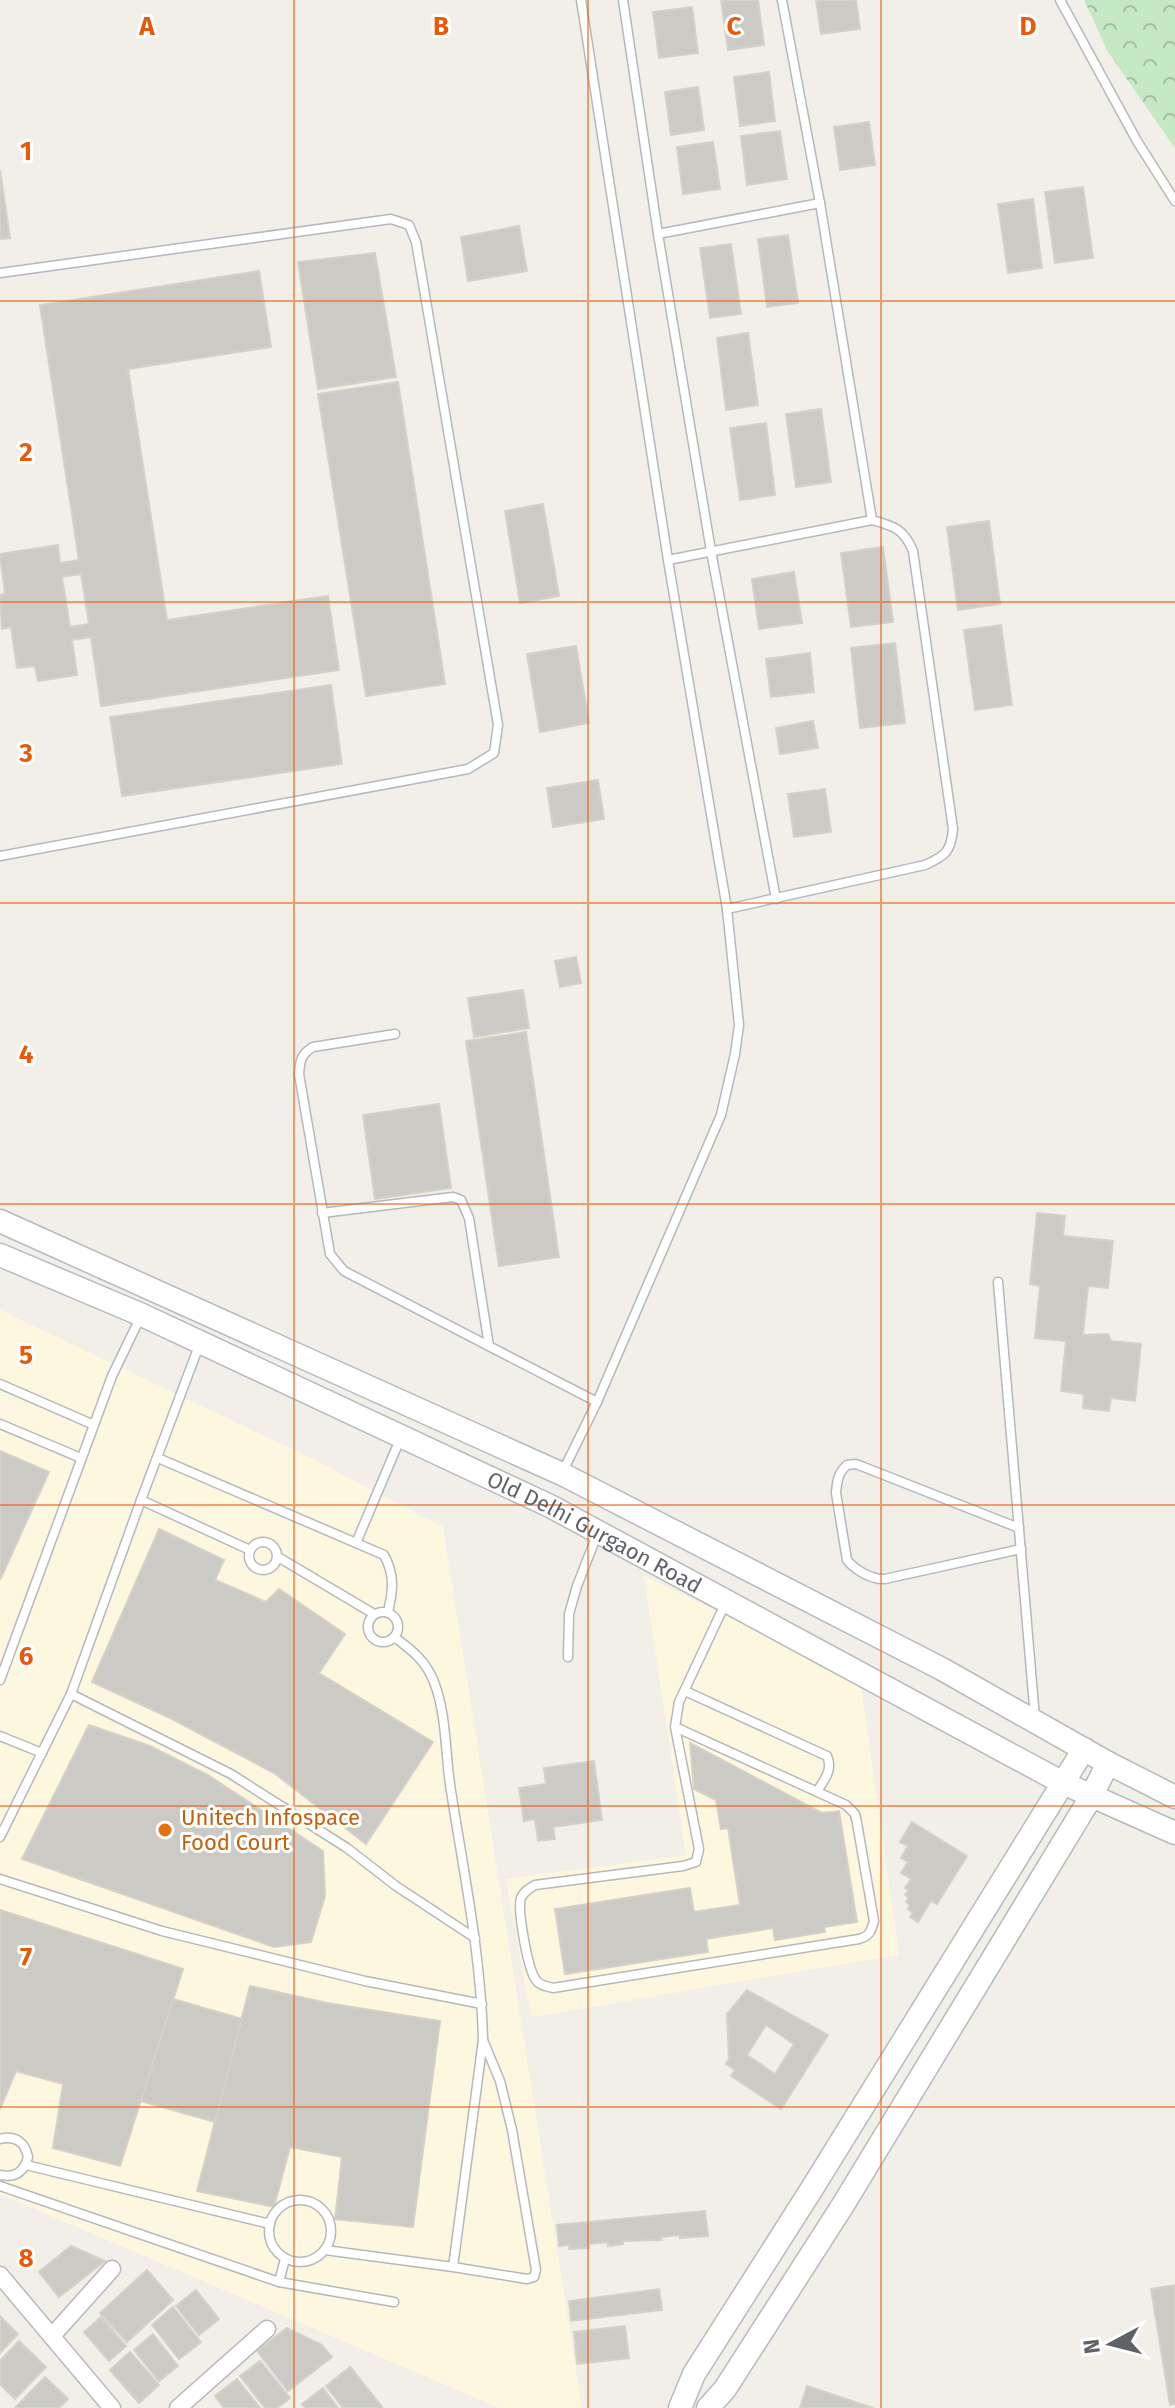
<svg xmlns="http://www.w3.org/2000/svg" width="1175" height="2408" font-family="'Fira Sans',sans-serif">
  <defs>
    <pattern id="forest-crowns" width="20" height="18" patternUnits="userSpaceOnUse" patternTransform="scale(2)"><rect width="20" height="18" fill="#c5e8c5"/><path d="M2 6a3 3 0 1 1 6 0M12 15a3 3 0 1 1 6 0" fill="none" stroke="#a3c0a4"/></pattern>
  </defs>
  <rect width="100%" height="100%" fill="#f1efe8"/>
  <g fill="#fef7e0">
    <polygon points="0,1310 313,1459 443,1527 582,2408 499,2408 0,2194"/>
    <polygon points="644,1576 860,1680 899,1955 531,2017 506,1879 686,1855"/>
  </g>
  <polygon fill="url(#forest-crowns)" points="1084,0 1175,0 1175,148 1108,52"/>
  <g fill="#cccac5" stroke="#d6d1c6" stroke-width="2" fill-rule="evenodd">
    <polygon points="721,0 758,0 764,45 728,50"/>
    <polygon points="816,0 856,0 860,29 821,34"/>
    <polygon points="692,7 698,53 659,58 653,12"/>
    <polygon points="769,72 775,121 740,126 734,77"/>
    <polygon points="698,87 704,130 671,135 665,92"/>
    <polygon points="869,122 875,165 840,170 834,127"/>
    <polygon points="780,131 787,179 747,185 741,136"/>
    <polygon points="713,142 720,189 683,194 677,147"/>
    <polygon points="0,170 10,238 0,239"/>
    <polygon points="1083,187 1093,258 1055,263 1045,192"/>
    <polygon points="1033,199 1042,268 1008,273 998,204"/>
    <polygon points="519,226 527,271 468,281 461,237"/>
    <polygon points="788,235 798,303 767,307 758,239"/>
    <polygon points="731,244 741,314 710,318 700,248"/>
    <polygon points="375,253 396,377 318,389 298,262"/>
    <path d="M259 271 271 347 128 369 167 620 328 596 339 670 101 706 91 637 72 640 77 675 38 681 35 666 17 668 11 627 2 629 0 595 5 594 0 554 58 545 60 563 79 560 40 305ZM81 574 89 624 70 627 62 577Z"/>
    <polygon points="748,333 758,405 726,410 717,338"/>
    <polygon points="398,382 445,684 366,696 318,394"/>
    <polygon points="821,409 831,482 796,487 786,414"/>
    <polygon points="766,423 775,495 740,500 730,428"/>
    <polygon points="543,504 559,596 520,603 505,511"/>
    <polygon points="989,521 1000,604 958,610 947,527"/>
    <polygon points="883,547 893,622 851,627 841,553"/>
    <polygon points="794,572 802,623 759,629 752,579"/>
    <polygon points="1001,625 1012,705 975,710 964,630"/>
    <polygon points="895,643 905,723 860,728 851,648"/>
    <polygon points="576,646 589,723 540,732 527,654"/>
    <polygon points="810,653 814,692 771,697 766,659"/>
    <polygon points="331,685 342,764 122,796 110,717"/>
    <polygon points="813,721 818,748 780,754 776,728"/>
    <polygon points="598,780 604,819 553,827 547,788"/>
    <polygon points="825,789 831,832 794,837 788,794"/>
    <polygon points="576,957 581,983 560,987 555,961"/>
    <polygon points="523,990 529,1028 474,1037 468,998"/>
    <polygon points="526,1032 559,1257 499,1266 466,1041"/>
    <polygon points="439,1104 451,1188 375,1199 363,1115"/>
    <polygon points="1037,1213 1065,1216 1063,1236 1113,1241 1108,1288 1088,1286 1083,1335 1108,1334 1111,1341 1141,1344 1135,1401 1111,1398 1109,1411 1083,1408 1084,1394 1061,1391 1066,1341 1035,1338 1040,1286 1030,1284"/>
    <polygon points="0,1451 49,1472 0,1580"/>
    <polygon points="159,1529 224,1560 215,1580 266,1602 279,1589 345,1634 319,1673 433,1742 366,1844 274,1773 170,1718 92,1682"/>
    <polygon points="89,1725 150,1746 208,1775 323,1851 325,1896 311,1942 274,1947 22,1859"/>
    <polygon points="690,1743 822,1813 839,1811 857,1922 824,1927 825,1932 775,1940 773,1928 706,1939 708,1952 565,1974 555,1909 690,1888 694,1912 740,1905 728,1828 721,1829 716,1800 694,1789"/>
    <polygon points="594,1761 602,1820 553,1827 555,1839 538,1841 535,1819 524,1821 519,1788 546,1784 544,1768"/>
    <polygon points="912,1822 967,1856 937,1904 931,1901 918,1922 910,1917 913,1913 908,1909 910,1905 906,1902 909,1897 905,1895 909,1890 905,1888 911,1879 901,1873 908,1862 901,1858 908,1846 900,1842"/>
    <polygon points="0,1910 183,1969 120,2166 53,2148 63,2084 16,2071 0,2109"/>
    <polygon points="250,1986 327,2003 440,2021 413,2227 335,2219 342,2157 290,2147 274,2207 197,2191"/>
    <path d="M747 1990 828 2035 781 2109 731 2076 735 2070 726 2064 729 2059 727 2014ZM766 2025 794 2044 775 2074 747 2055Z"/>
    <polygon points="173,1999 242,2019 215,2122 141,2101"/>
    <polygon points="705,2211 708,2236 680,2238 680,2235 661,2237 662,2240 623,2241 623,2244 608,2246 608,2242 589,2244 589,2248 569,2249 569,2245 559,2246 557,2225"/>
    <polygon points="71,2246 105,2261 59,2297 39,2272"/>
    <polygon points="147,2270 173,2300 127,2342 100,2313"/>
    <polygon points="1175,2285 1175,2404 1170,2405 1151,2289"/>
    <polygon points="659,2289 662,2310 571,2321 569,2301"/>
    <polygon points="196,2290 219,2319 199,2335 176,2306"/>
    <polygon points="173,2307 201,2342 179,2359 152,2325"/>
    <polygon points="0,2316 18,2334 0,2353"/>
    <polygon points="101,2317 126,2346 109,2361 84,2332"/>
    <polygon points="625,2326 629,2358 577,2364 574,2332"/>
    <polygon points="287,2328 322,2345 332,2357 288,2391 257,2351"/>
    <polygon points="153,2334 178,2366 159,2381 134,2350"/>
    <polygon points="19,2341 46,2367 15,2399 0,2384 0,2361"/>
    <polygon points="130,2352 159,2385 139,2403 110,2370"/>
    <polygon points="260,2361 290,2398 277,2408 265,2408 240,2376"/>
    <polygon points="350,2367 383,2408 343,2408 326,2386"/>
    <polygon points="45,2377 68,2399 59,2408 15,2408"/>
    <polygon points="237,2379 260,2408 224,2408 215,2396"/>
    <polygon points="807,2386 873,2408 800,2408"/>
    <polygon points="323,2388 338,2408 306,2408 302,2404"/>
  </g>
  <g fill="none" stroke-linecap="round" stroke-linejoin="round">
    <defs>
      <g id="lane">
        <polyline points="623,0 658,234 711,551 776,899"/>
        <polyline points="782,0 820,203 872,520"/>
        <polyline points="1060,0 1137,141 1175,201"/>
        <polyline points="658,234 820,203"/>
        <polyline points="0,273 391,219 409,225 416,242 498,725 494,753 468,769 0,856"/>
        <path d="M668 560 872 520C894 526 904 529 913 551L953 829C951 852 945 856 925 865L727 909"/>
        <path d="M395 1034 313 1047C301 1054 300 1061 299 1074L330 1254 344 1271 597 1402"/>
        <polyline points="322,1213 453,1197 461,1200 469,1218 489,1346"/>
        <polyline points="998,1282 1035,1718"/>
        <polyline points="200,1343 141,1500 250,1550"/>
        <polyline points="0,1384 94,1425"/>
        <polyline points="0,1424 81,1458"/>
        <path d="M158 1458 384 1555C395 1575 393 1591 388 1612"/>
        <polyline points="562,1473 597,1402 721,1115 735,1054 739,1025 727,909 668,560 581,0"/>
        <path d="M1019 1528 856 1464 847 1465C838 1473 837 1481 836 1493L847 1560C855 1570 872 1580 885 1579L1021 1549"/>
        <circle cx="263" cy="1556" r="14"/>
        <polyline points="356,1543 401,1437"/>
        <polyline points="278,1557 374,1614"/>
        <circle cx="383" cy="1627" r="15"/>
        <polyline points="568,1657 569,1614 577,1586 597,1535"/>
        <polyline points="0,1680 112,1376 141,1316"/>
        <path d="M685 1691 827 1756C833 1769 825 1779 818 1790"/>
        <polyline points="71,1694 231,1774 347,1848 396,1886 475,1938"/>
        <path d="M675 1727 846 1805 855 1814 857 1823 874 1921C871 1931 870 1936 859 1939L553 1988C547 1986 540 1986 536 1980 528 1970 517 1910 521 1898 524 1891 529 1889 535 1885L683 1866 696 1862 699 1849 675 1727 679 1702 725 1604"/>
        <polyline points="0,1736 42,1753"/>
        <polyline points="0,1837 71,1694 141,1500"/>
        <polyline points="0,1879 162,1931 365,1981 482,2004"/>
        <path d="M0 2139C15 2135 25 2142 28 2157 24 2172 15 2178 0 2175"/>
        <polyline points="26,2165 270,2224"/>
        <polyline points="0,2186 279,2282 394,2302"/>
        <circle cx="300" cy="2231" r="31"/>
        <path d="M325 2250 453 2267 483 2040C481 1955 464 1874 451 1791 445 1755 447 1715 434 1682 426 1661 412 1650 394 1637"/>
        <polyline points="453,2267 527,2279 534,2277 536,2270 512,2130 500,2081 483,2040"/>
        <polyline points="279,2282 285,2259"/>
      </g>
      <g id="street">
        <polyline points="0,2275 112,2408"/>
        <polyline points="52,2336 112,2269"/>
        <polyline points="178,2408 267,2329"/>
      </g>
      <g id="secondary">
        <polyline points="0,1221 562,1474 942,1669 1108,1763 1175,1797"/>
        <path id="s1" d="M0 1255 142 1315 550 1506 1063 1783 1175 1833"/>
        <polyline points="680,2408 694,2374 813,2187 1084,1749"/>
        <polyline points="708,2408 725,2389 843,2205 1091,1797 1108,1763"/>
      </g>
    </defs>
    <use href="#lane" stroke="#b5b8bc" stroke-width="11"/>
    <use href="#street" stroke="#b5b8bc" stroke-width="19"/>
    <use href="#secondary" stroke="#b6babf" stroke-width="25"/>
    <use href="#lane" stroke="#fff" stroke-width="8"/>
    <use href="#street" stroke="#fff" stroke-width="16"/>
    <use href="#secondary" stroke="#fff" stroke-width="22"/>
  </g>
  <path fill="none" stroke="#e8590c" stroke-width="2" stroke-opacity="0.55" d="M294 0V2408M588 0V2408M881 0V2408M0 301H1175M0 602H1175M0 903H1175M0 1204H1175M0 1505H1175M0 1806H1175M0 2107H1175"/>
  <circle fill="#e8710a" stroke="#fff" stroke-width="3" cx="165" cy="1830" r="8"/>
  <g text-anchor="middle" stroke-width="6" stroke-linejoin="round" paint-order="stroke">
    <g font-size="22" fill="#5f6368" stroke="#fff">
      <text dy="8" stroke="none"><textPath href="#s1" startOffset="656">Old Delhi Gurgaon Road</textPath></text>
    </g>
    <g font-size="22" fill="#c56008" stroke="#fff" text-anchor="start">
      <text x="181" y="1825">Unitech Infospace<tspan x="181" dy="25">Food Court</tspan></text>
    </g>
  </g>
  <g font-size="26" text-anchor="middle" font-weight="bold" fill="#e8590c" stroke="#fff" stroke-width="6" stroke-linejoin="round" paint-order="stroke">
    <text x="147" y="35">A</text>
    <text x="441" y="35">B</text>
    <text x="734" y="35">C</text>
    <text x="1028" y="35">D</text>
    <text x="26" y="160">1</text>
    <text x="26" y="461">2</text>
    <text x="26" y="762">3</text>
    <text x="26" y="1063">4</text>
    <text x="26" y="1364">5</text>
    <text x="26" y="1665">6</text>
    <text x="26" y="1966">7</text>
    <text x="26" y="2267">8</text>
  </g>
  <g transform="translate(1111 2344) rotate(263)" stroke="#ffffff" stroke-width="6" paint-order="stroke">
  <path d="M0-6L14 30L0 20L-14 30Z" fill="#5f6368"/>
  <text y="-12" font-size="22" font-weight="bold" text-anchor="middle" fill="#5f6368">N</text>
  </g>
</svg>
